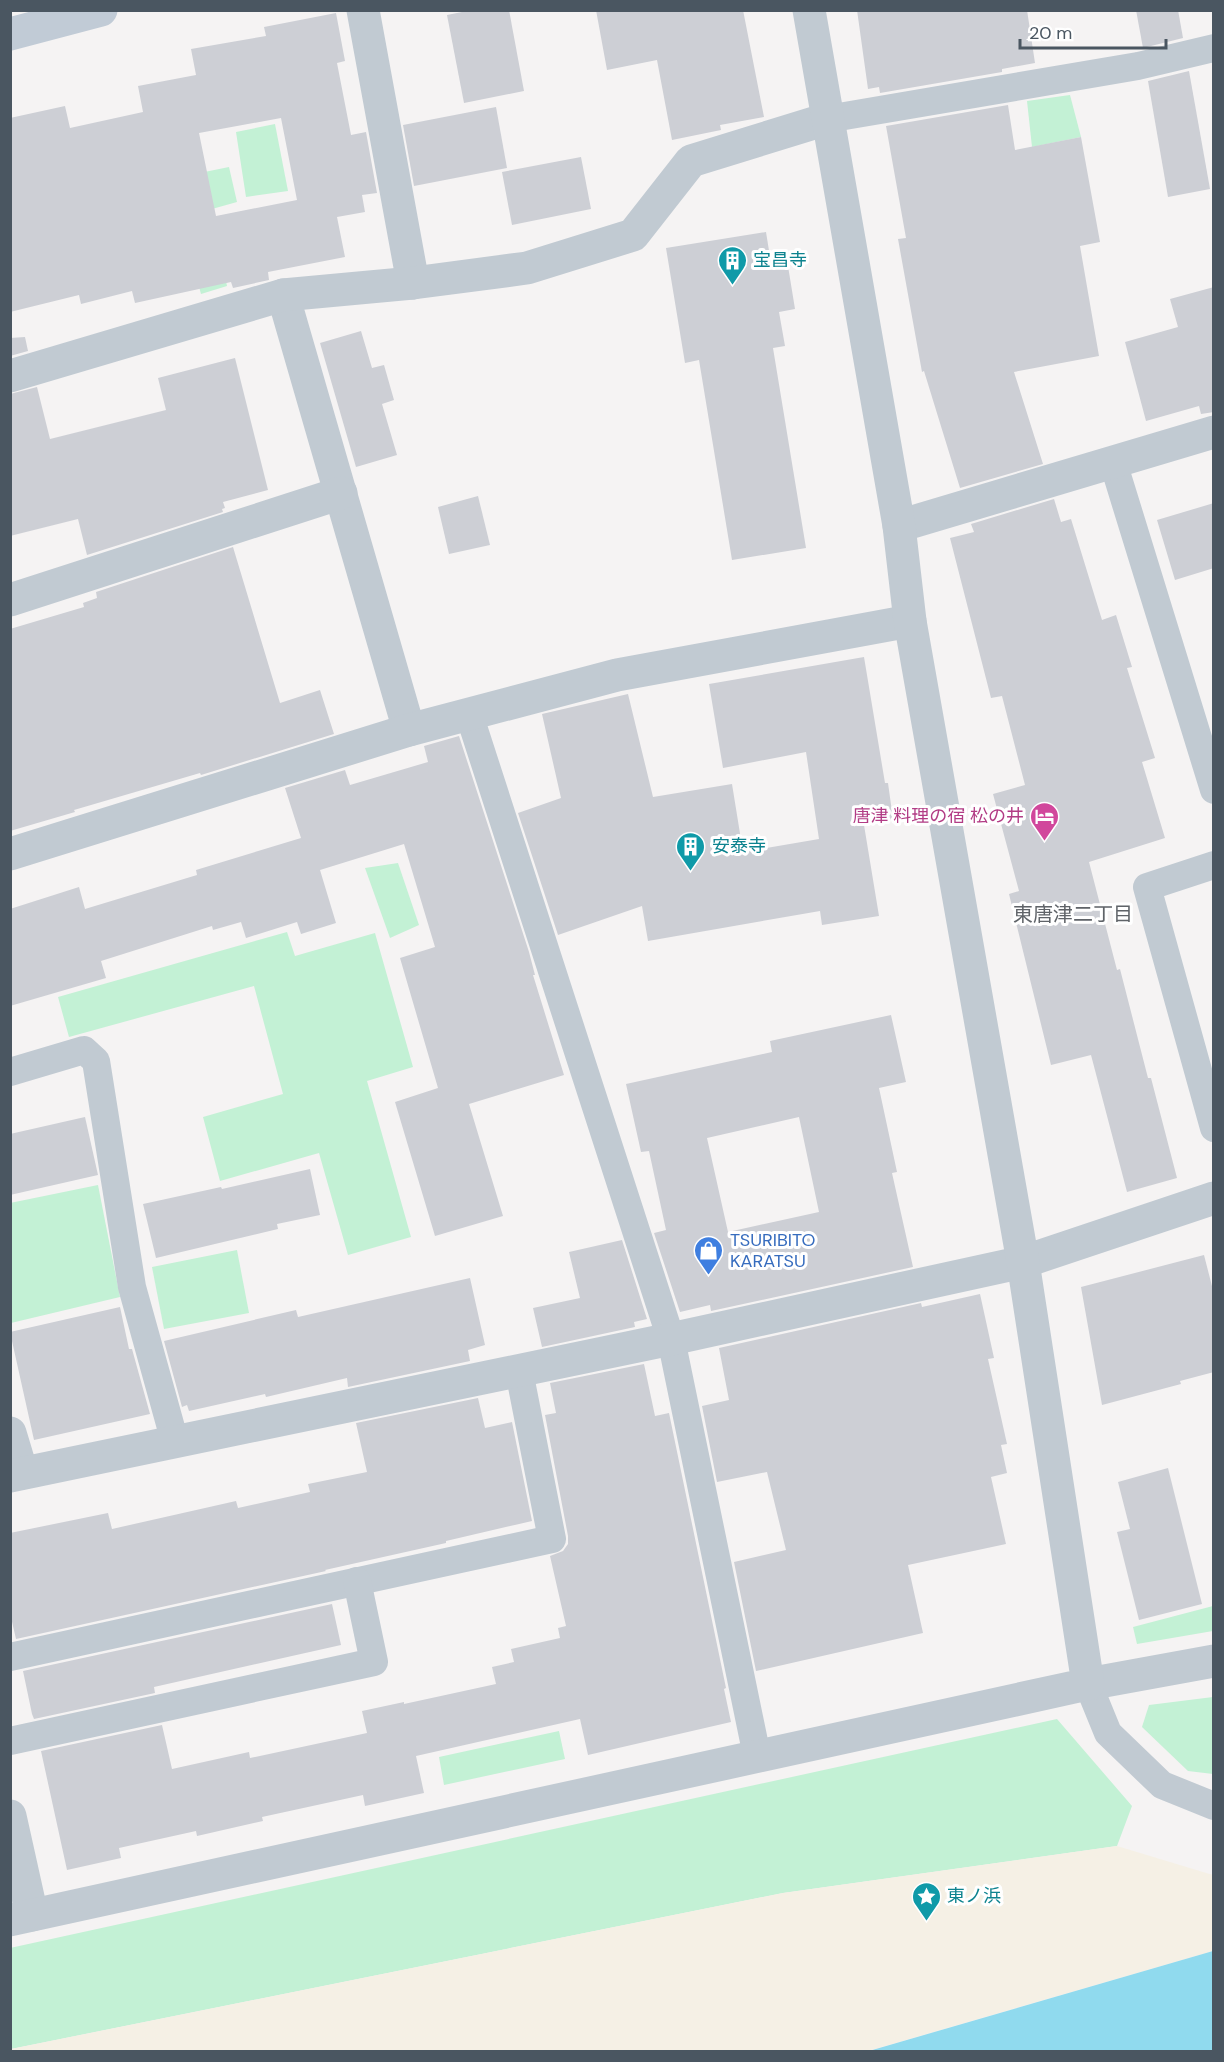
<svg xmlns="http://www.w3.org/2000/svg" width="1224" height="2062" font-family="'DM Sans','Noto Sans JP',sans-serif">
  <rect width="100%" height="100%" fill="#f5f3f3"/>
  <g fill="#c3f1d5">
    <polygon points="1070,95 1081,137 1032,147 1027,101"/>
    <polygon points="275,124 288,191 246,197 236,132"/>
    <polygon points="229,167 237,202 212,209 227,286 201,294 170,179"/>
    <polygon points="398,863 419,925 390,938 365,868"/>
    <polygon points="287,932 295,956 375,933 413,1067 367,1081 411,1237 348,1255 319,1153 220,1181 203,1117 283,1094 254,986 69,1037 58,997"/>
    <polygon points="98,1185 120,1297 11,1323 10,1203"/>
    <polygon points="237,1250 249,1313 164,1329 152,1267"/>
    <polygon points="1213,1606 1213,1631 1137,1644 1133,1627"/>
    <polygon points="1213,1697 1213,1774 1188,1771 1142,1727 1149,1705"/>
    <polygon points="1057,1719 1132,1806 1117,1846 783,1893 11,2049 10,1948"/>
    <polygon points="559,1731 565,1759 444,1785 439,1757"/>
  </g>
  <polygon fill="#f5f0e5" points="1117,1846 1213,1875 1213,1951 868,2051 11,2052 11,2049 783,1893"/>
  <polygon fill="#90daee" points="1213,1951 1213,2051 869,2051"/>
  <g fill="#cdcfd5" fill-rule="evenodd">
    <polygon points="472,10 509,10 524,91 464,103 447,15"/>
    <polygon points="596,10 743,10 764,117 720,125 721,130 672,140 657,60 607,70"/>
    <polygon points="857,10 1027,10 1035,63 1002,69 1002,72 880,93 879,87 868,89"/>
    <polygon points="1136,10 1178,10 1183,38 1143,48"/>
    <path d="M336 13 345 61 337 63 351 135 366 132 377 193 362 195 365 212 337 217 345 257 268 272 269 280 233 288 231 282 135 303 132 291 81 304 79 295 10 312V118L65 106 70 128 143 112 138 86 196 75 191 49 266 36 264 27ZM281 118 297 200 216 216 199 133Z"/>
    <polygon points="1189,71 1210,189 1168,197 1148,81"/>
    <polygon points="1008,105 1015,150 1081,137 1100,242 1080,246 1099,356 1014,372 1043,464 960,488 924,371 922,372 898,239 906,238 886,126"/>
    <polygon points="496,107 507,168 414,186 403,125"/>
    <polygon points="581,157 591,209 512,225 502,172"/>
    <polygon points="766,232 771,263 787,260 795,309 779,312 785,346 773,348 806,548 732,560 699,360 685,363 666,248"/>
    <polygon points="1214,287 1214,412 1201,414 1199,406 1146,421 1125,342 1178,327 1170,299"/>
    <polygon points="361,331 372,368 384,365 394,400 382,404 397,455 356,467 320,343"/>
    <polygon points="25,337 28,351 10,356 10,338"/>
    <polygon points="235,358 268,490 223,502 225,508 222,509 223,512 87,555 78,519 10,536 10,394 37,387 50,439 166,410 158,378"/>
    <polygon points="478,496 490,545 449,554 438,507"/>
    <polygon points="1054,499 1061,522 1071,519 1102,620 1116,615 1132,667 1127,668 1155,758 1142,762 1165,838 1089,862 1117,970 1120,969 1148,1078 1151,1078 1177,1178 1127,1192 1091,1055 1051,1065 1009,894 1019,891 993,794 1025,785 1002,696 991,698 950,538 974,532 971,524"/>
    <polygon points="1214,503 1214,568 1175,580 1157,520"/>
    <polygon points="233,547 280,703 320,690 334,734 201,775 200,773 74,810 75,812 10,831 10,629 84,607 83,603 97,598 96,592"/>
    <polygon points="864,657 885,783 888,783 893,819 864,825 879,916 822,925 820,911 648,941 642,906 558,935 518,813 561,798 542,714 628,694 653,797 732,784 743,852 819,839 806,752 723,768 709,684"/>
    <polygon points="459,736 529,952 535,975 533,975 564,1075 469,1104 503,1216 435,1236 395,1102 438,1088 400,958 435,947 404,844 320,870 336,923 301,934 297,922 246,938 241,922 213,930 212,926 101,961 106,978 10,1006 10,909 79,887 85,909 197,875 196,870 301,838 285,788 345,770 350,785 428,762 424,746"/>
    <path d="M891 1015 906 1082 879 1088 897 1172 892 1173 913 1267 711 1311 710 1305 680 1312 654 1233 666 1230 649 1151 641 1152 626 1084 772 1052 770 1041ZM799 1117 819 1212 728 1232 707 1138Z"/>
    <polygon points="85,1117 98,1175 10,1195 10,1134"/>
    <polygon points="310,1169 320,1215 277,1224 278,1229 156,1258 143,1204 221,1187 222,1189"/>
    <polygon points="622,1240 647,1319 634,1322 635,1327 542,1347 533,1308 580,1298 569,1252"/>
    <polygon points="1204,1255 1214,1294 1214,1372 1180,1381 1181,1384 1102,1405 1081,1287"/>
    <polygon points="470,1278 485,1345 468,1350 470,1361 348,1387 347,1378 266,1397 265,1394 189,1411 187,1405 182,1407 164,1341 296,1310 298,1317"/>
    <polygon points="980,1294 994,1358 988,1359 1007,1444 1001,1445 1007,1473 991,1477 1006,1544 908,1565 923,1633 756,1671 734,1562 786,1550 767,1472 717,1482 702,1406 729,1400 719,1348 921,1303 922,1307"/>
    <polygon points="120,1307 129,1349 132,1349 150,1414 34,1440 10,1332"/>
    <polygon points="644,1364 655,1416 669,1413 726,1688 724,1689 731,1722 588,1755 580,1719 416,1756 424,1793 365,1806 363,1795 262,1817 263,1821 197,1836 196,1831 119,1848 121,1858 67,1870 41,1751 162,1725 172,1769 249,1752 250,1758 367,1733 362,1711 404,1702 404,1704 496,1684 492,1667 514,1662 511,1649 560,1638 558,1628 566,1626 550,1556 563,1551 568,1544 568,1536 545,1415 556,1413 550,1383"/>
    <polygon points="478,1398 485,1428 512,1422 532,1521 446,1541 446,1543 325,1570 326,1571 16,1639 10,1613 10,1533 108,1513 112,1529 236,1501 238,1508 310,1492 308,1484 367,1472 356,1423"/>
    <polygon points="1168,1468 1202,1604 1139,1620 1117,1532 1130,1529 1118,1482"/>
    <polygon points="332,1604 341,1645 154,1687 155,1693 34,1719 32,1714 23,1671"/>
  </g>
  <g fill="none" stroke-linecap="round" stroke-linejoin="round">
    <g stroke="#c1cad2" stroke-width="28">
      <polyline points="827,119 1138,66 1214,48"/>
      <polyline points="1113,462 1214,790"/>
      <polyline points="469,714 671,1339 757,1756"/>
      <polyline points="1214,865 1147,887 1214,1128"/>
      <polyline points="10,1072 84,1050 96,1061 132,1287 175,1442"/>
      <polyline points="10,1657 552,1539 519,1371"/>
      <polyline points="1088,1684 1108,1733 1162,1785 1214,1806"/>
      <polyline points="10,1741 374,1662 357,1581"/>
    </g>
    <g stroke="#c1cad2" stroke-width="33">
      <polyline points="363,10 413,283"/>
      <polyline points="283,295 409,730"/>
      <polyline points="10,376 283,295 413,283 527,268 633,235 691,161 827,119"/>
      <polyline points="899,526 1214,432"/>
      <polyline points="10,600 341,493"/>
      <polyline points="10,854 409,730 617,675 910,621"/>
      <polyline points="10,1433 22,1473"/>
      <polyline points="10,1476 671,1339 1023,1262 1214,1198"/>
      <polyline points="1088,1684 1214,1661"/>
      <polyline points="10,1816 32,1915"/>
      <polyline points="10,1920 1088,1684 1023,1262 910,621 899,526 809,10"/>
    </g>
    <polyline stroke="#c1cbd6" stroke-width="33" points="10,34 101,10"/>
  </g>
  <defs>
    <symbol id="building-pin" viewBox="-11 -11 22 30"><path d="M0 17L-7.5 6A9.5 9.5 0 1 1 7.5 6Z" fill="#0f9aa8" stroke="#fff"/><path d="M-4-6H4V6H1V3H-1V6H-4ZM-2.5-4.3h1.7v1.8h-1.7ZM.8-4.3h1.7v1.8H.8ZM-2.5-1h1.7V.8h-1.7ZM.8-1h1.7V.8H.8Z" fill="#fff"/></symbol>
    <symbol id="hotel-pin" viewBox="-11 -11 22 30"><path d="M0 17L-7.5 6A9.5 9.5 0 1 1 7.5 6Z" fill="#d1479c" stroke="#fff"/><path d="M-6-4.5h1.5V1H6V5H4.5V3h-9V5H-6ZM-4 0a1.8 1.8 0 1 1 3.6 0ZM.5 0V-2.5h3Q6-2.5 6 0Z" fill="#fff"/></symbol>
    <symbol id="shop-pin" viewBox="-11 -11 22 30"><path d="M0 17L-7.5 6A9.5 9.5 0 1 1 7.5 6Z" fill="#3f7fe0" stroke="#fff"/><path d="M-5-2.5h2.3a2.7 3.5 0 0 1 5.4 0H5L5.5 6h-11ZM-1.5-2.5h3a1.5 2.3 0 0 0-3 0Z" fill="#fff"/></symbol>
    <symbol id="sight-pin" viewBox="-11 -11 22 30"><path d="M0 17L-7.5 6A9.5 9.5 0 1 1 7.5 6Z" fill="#0f9aa8" stroke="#fff"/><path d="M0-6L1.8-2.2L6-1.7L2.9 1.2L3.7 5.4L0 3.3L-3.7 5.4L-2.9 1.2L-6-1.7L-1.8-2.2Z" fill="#fff"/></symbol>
  </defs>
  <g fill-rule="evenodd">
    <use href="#building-pin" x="716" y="244" width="33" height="45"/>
    <use href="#hotel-pin" x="1028" y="800" width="33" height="45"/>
    <use href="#building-pin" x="674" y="830" width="33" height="45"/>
    <use href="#shop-pin" x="692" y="1234" width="33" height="45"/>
    <use href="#sight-pin" x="910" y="1880" width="33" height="45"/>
  </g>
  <g text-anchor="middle" stroke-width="6" stroke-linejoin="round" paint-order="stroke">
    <g font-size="18" fill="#0d838f" stroke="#fff" text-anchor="start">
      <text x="753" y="266">宝昌寺</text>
      <text x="712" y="852">安泰寺</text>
      <text x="947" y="1902">東ノ浜</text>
    </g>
    <g font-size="18" fill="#b23c85" stroke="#fff" text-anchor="end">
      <text x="1024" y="822">唐津 料理の宿 松の井</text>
    </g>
    <g font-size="18" fill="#366cbe" stroke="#fff" text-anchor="start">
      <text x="730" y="1246">TSURIBITO<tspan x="730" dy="21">KARATSU</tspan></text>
    </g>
    <g font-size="20" fill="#5f6368" stroke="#fff">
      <text x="1073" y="921">東唐津二丁目</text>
    </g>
  </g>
  <rect width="1224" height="2062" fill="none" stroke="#4a5661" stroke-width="24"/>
  <path d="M1020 39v9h146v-9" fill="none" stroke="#4a5661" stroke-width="3"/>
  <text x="1029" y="39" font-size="18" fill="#4a5661" stroke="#ffffff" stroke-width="4.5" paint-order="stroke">20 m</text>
</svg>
